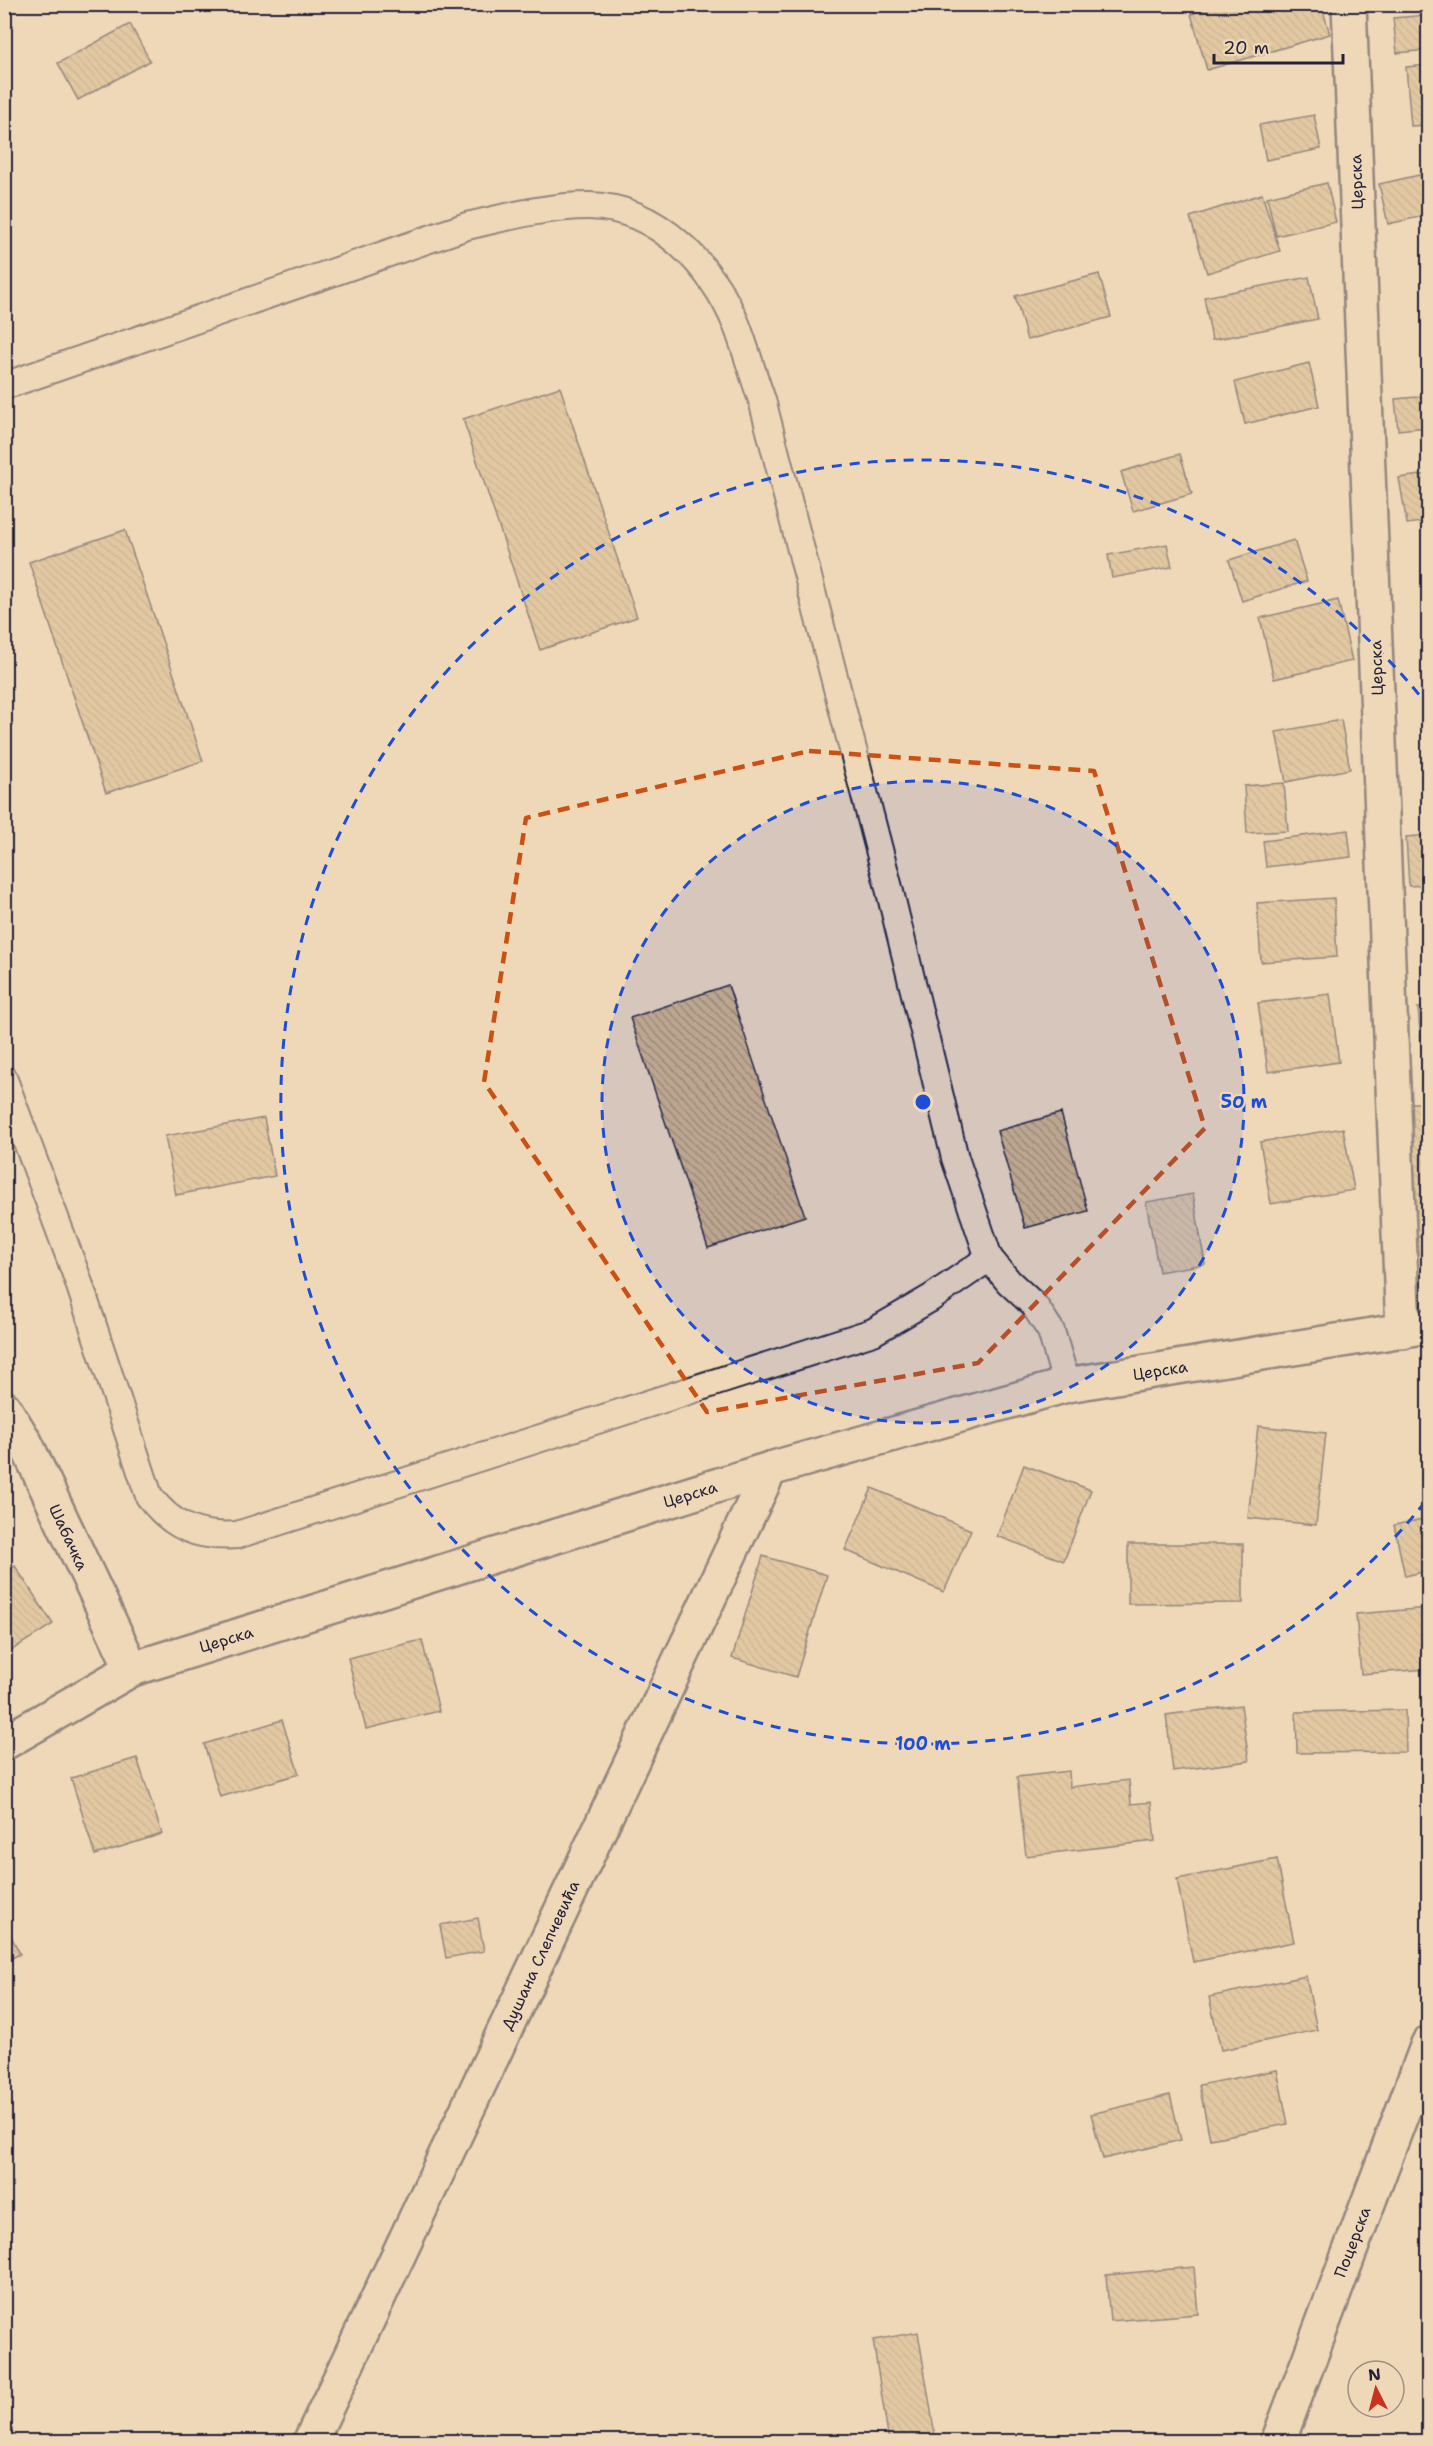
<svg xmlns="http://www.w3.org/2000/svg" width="1433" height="2446" font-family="'Shantell Sans',sans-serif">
  <defs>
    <pattern id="building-back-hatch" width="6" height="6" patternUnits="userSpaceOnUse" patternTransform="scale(1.5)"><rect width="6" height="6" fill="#d3b386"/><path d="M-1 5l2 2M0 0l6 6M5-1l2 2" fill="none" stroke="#ab916f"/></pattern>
  </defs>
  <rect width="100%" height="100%" fill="#efd8b8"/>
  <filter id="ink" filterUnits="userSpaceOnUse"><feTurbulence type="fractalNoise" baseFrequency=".0167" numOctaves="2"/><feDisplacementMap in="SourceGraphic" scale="12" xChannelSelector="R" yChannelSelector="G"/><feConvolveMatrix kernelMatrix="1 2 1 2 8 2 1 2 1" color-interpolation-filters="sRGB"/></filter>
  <g filter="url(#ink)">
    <g fill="url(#building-back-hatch)" stroke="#22223b" stroke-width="1.5">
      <polygon points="1224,4 1321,4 1330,34 1207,70 1191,14"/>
      <polygon points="1428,15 1428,50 1397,53 1393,18"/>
      <polygon points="130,24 150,61 78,100 58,63"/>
      <polygon points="1428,65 1428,125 1411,126 1406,67"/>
      <polygon points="1314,115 1321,149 1266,160 1259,125"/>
      <polygon points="1428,173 1428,215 1388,224 1379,184"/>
      <polygon points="1327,183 1336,222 1276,236 1267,197"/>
      <polygon points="1262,194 1280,251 1207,273 1190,217"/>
      <polygon points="1099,274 1111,317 1027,340 1015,296"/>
      <polygon points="1309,277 1318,319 1212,340 1204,297"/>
      <polygon points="1309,363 1319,406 1245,424 1235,382"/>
      <polygon points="560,387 637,617 540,650 463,419"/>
      <polygon points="1428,396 1428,427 1398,430 1395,399"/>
      <polygon points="1180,454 1192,494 1133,511 1121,472"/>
      <polygon points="1428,474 1428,521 1407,524 1399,478"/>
      <polygon points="125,530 203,761 106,793 29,562"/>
      <polygon points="1294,540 1307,581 1242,601 1229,560"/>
      <polygon points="1167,544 1172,567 1112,578 1108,555"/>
      <polygon points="1338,600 1352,661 1274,679 1260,618"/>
      <polygon points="1341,720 1350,769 1286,782 1276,732"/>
      <polygon points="1284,783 1288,831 1247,833 1244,786"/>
      <polygon points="1348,830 1351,857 1266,867 1263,841"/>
      <polygon points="1428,835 1428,885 1409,886 1406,837"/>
      <polygon points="1334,898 1337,957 1261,962 1257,903"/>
      <polygon points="728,985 805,1216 708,1248 630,1018"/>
      <polygon points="1330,994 1339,1062 1268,1072 1258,1003"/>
      <polygon points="1428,1007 1428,1054 1422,1055 1418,1008"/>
      <rect x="1409" y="1103" width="19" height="134"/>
      <polygon points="1061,1113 1088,1211 1025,1228 997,1131"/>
      <polygon points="264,1118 275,1176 176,1195 165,1136"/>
      <polygon points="1343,1128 1354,1190 1271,1204 1260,1142"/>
      <polygon points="1193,1194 1205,1264 1159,1272 1146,1202"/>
      <polygon points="1258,1426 1326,1433 1316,1525 1248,1518"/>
      <polygon points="1024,1465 1091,1490 1064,1561 997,1536"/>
      <polygon points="872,1488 971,1530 944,1592 845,1550"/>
      <polygon points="1428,1518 1428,1571 1405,1576 1394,1525"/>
      <polygon points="1128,1544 1243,1544 1243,1603 1128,1604"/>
      <polygon points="763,1556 827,1575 796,1677 732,1658"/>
      <polygon points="15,1566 53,1624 4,1655 4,1573"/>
      <polygon points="1428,1608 1428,1669 1361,1674 1356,1614"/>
      <polygon points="422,1640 439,1711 366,1729 348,1658"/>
      <polygon points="1241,1705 1249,1761 1173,1771 1166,1715"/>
      <polygon points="1405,1710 1406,1752 1297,1753 1296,1712"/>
      <polygon points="282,1720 299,1774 220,1797 204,1744"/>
      <polygon points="137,1758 162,1834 95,1855 71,1778"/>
      <polygon points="1069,1771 1070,1787 1129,1780 1131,1804 1151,1802 1155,1841 1026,1856 1017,1777"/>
      <polygon points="1277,1859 1294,1942 1193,1962 1177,1879"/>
      <polygon points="478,1918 484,1951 446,1958 440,1925"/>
      <polygon points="4,1922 20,1954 4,1962"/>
      <polygon points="1306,1976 1317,2030 1221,2050 1209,1997"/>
      <polygon points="1277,2070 1288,2124 1210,2139 1199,2085"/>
      <polygon points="1170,2095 1181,2140 1103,2159 1091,2114"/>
      <polygon points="1194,2267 1198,2314 1110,2321 1106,2275"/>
      <polygon points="918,2332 936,2442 889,2442 873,2340"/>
    </g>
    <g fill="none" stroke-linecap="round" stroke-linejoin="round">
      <defs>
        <g id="lane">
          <path d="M4 386 467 226C507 217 548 206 589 206 658 207 712 266 737 326 746 350 753 375 762 400L888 884 955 1158 989 1258 1009 1282 1034 1305 1051 1331 1067 1385"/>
          <path d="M4 1080 77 1277 149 1496C172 1527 198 1538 237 1535L873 1332 931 1298 989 1258"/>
        </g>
        <g id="street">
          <polyline points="1349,4 1403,1331"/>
          <polyline points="4,1408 25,1442 132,1669"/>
          <polyline points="4,1743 132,1669 770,1469 1067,1385 1428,1326"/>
          <polyline points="310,2442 770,1469"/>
        </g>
        <polyline id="secondary" points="1278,2442 1428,2044"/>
      </defs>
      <use href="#lane" stroke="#22223b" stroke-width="30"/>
      <use href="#street" stroke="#22223b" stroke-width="38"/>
      <use href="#secondary" stroke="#22223b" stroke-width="38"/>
      <use href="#lane" stroke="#efd8b8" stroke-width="26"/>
      <use href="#street" stroke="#efd8b8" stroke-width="33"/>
      <use href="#secondary" stroke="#efd8b8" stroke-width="33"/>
    </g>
  </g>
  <path d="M0 0H1433V2446H0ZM809 751 1094 771 1205 1128 978 1363 707 1412 484 1082 526 818Z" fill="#efd8b8" fill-opacity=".55" fill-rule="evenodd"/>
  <path fill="none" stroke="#ca5113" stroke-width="4.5" stroke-dasharray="12 8" stroke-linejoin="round" d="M809 751 1094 771 1205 1128 978 1363 707 1412 484 1082 526 818Z"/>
  <circle cx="923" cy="1102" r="321" fill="#1d4ed8" fill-opacity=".12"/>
  <g fill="none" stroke="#1d4ed8" stroke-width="3" stroke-dasharray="10 8">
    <circle cx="923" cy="1102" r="321"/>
    <path d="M1425 1502A642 642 0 1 1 1425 702"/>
  </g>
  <g text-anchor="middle" stroke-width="4.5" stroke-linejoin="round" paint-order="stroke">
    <g font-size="16" fill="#22223b" stroke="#efd8b8">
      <text transform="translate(1356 182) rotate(-92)" y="6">Церска</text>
      <text transform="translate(1376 668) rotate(-92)" y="6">Церска</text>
      <text transform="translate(1160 1370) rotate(-9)" y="6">Церска</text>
      <text transform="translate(690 1494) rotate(-17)" y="6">Церска</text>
      <text transform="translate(69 1537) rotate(65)" y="6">Шабачка</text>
      <text transform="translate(226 1639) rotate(-17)" y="6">Церска</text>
      <text transform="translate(540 1955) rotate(-65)" y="6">Душана Слепчевића</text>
      <text transform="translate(1352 2242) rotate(-69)" y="6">Поцерска</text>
    </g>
  </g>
  <circle cx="923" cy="1102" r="9" fill="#1d4ed8" stroke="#efd8b8" stroke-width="3"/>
  <g font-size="18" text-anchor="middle" font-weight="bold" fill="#1d4ed8" stroke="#efd8b8" stroke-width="4.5" stroke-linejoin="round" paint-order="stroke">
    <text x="1244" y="1108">50 m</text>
    <text x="923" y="1750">100 m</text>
  </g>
  <rect width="1433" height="2446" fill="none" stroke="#efd8b8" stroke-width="24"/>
  <rect x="12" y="12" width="1409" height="2422" fill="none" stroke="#22223b" stroke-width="2" filter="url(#ink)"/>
  <g transform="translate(1376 2389) rotate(354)"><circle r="28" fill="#efd8b8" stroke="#9d8f86" stroke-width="1.5"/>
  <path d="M0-4.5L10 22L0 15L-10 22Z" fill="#c8321e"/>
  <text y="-9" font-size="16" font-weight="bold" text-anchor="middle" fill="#22223b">N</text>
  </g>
  <path d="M1214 54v9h129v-9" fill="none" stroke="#22223b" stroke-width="3"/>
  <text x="1223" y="54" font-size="18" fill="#22223b" stroke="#efd8b8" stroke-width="4.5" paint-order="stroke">20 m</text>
</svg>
